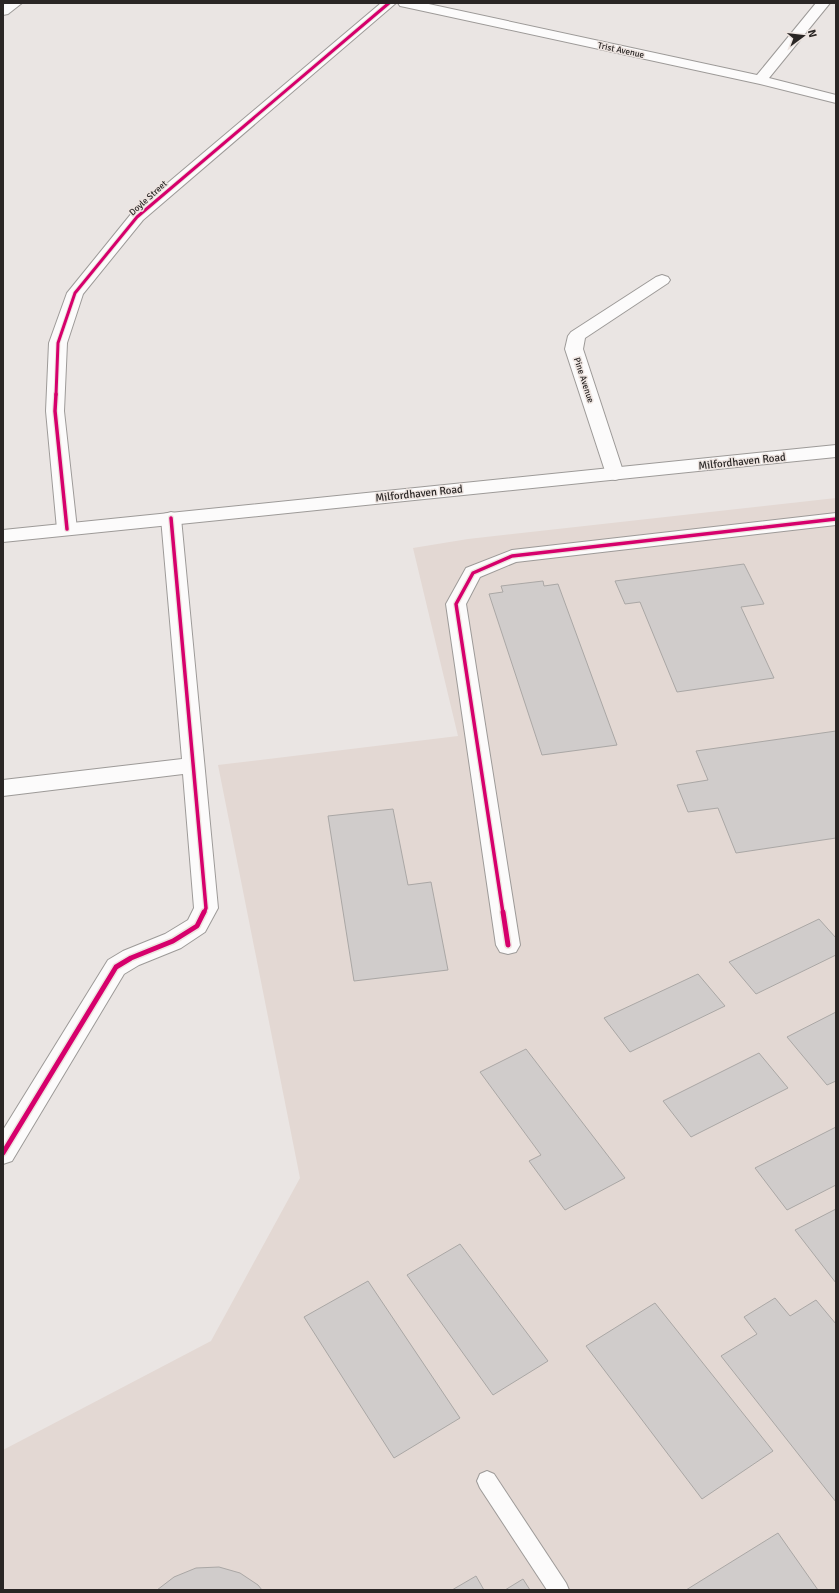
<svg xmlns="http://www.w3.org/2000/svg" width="839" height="1593" font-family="Signika,sans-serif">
  <rect width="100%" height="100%" fill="#eae5e3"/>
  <polygon fill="#e3d8d3" points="836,498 836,1590 3,1590 3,1450 211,1341 300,1178 218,765 458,736 413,548 468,539"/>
  <g fill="#d0cccb" stroke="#aaa7a5">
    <polygon points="744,564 764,604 741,607 774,678 677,692 640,602 625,604 615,581"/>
    <polygon points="543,581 544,586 558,584 617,745 542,755 489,594 503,592 501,586"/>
    <polygon points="836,731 836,838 736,853 718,808 688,812 677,785 708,780 696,751"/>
    <polygon points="393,809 408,885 431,882 448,970 354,981 328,816"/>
    <polygon points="819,919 836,938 836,955 756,994 729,962"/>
    <polygon points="698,974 725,1006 630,1052 604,1018"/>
    <polygon points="836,1012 836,1081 827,1085 787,1037"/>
    <polygon points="526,1049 625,1178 565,1210 529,1161 541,1155 480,1072"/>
    <polygon points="759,1053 788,1088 691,1137 663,1101"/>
    <polygon points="836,1127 836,1185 787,1210 755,1168"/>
    <polygon points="836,1209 836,1283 795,1230"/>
    <polygon points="460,1244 548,1361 493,1395 407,1275"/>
    <polygon points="368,1281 460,1418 394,1458 304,1317"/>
    <polygon points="775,1298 790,1316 816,1300 836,1324 836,1502 721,1356 757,1334 744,1317"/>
    <polygon points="655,1303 773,1451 702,1499 586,1346"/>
    <polygon points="778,1533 818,1590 686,1590"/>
    <polygon points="219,1567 240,1573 258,1585 262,1590 157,1590 174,1577 196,1568"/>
    <polygon points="476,1576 484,1590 452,1590"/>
    <polygon points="523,1579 530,1590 505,1590"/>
  </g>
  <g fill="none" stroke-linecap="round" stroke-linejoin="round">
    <defs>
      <polygon id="service" points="487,1471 494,1474 566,1583 569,1590 547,1590 480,1488 477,1481 480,1474"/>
      <g id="minor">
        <polygon points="6,3 22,3 8,14 3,15 3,5"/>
        <polygon points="381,3 396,3 143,220 83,294 67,343 64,411 77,529 74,533 67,535 60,533 57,529 46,411 49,343 67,293 131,214"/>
        <polygon points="398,3 424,3 757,75 816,3 830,3 769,78 836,95 836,103 760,84 405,7 400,6"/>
        <polygon points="662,275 668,277 670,280 668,283 585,338 583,349 624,474 622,478 615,480 608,478 606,474 565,349 568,336 571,332 656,277"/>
        <polygon points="171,512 178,514 181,518 218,908 205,932 181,948 139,965 124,974 12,1161 3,1164 3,1130 108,960 123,951 165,934 188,920 194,908 183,774 3,796 3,780 182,759 161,518 164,514"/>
        <polygon points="836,513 836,525 516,562 480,577 466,604 520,945 516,952 508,954 500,952 496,945 446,604 466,568 512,550"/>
      </g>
      <polygon id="secondary" points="836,445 836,457 3,542 3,530"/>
    </defs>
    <use href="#service" stroke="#9d9a98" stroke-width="2"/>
    <use href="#minor" stroke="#9d9a98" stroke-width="2"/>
    <use href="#secondary" stroke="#9d9a98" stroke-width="2"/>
    <use href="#service" fill="#fcfbfb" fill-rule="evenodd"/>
    <use href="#minor" fill="#fcfbfb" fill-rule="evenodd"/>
    <use href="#secondary" fill="#fcfbfb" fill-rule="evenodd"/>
    <defs>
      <polyline id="cycleway-far2" points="56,395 58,343 75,293 137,217 389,3"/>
      <g id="cycleway-far1">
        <polyline points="56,394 55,411 67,529"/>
        <polyline points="171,518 206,908 204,913"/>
        <polyline points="503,913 456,604 473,573 512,556 836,519"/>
      </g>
      <g id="cycleway">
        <polyline points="503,912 508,945"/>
        <polyline points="3,1153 116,967 131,958 173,941 197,926 204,912"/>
      </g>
    </defs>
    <use href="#cycleway-far2" stroke="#ede4e0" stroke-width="5"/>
    <use href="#cycleway-far1" stroke="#ede4e0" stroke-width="6"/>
    <use href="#cycleway" stroke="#ede4e0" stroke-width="8"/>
    <use href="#cycleway-far2" stroke="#d6006c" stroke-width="3"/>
    <use href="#cycleway-far1" stroke="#d6006c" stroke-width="3.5"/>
    <use href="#cycleway" stroke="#d6006c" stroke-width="5"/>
  </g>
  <g text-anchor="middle" stroke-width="3" stroke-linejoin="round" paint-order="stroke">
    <g font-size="9" fill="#2a2625" stroke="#ede4e0">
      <text transform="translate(621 50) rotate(12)" y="3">Trist Avenue</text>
      <text transform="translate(148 198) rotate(-42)" y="3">Doyle Street</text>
      <text transform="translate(584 380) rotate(72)" y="3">Pine Avenue</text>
    </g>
    <g font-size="11" fill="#2a2625" stroke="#ede4e0">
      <text transform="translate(742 461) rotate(-6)" y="4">Milfordhaven Road</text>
      <text transform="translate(419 493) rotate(-6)" y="4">Milfordhaven Road</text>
    </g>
  </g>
  <rect width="839" height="1593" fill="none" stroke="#2a2625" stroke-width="8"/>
  <g transform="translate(803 36) rotate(75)" stroke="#ede4e0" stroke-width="3" paint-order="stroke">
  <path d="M0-3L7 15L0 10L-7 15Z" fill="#2a2625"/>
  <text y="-6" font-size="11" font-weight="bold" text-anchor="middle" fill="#2a2625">N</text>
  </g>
</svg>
